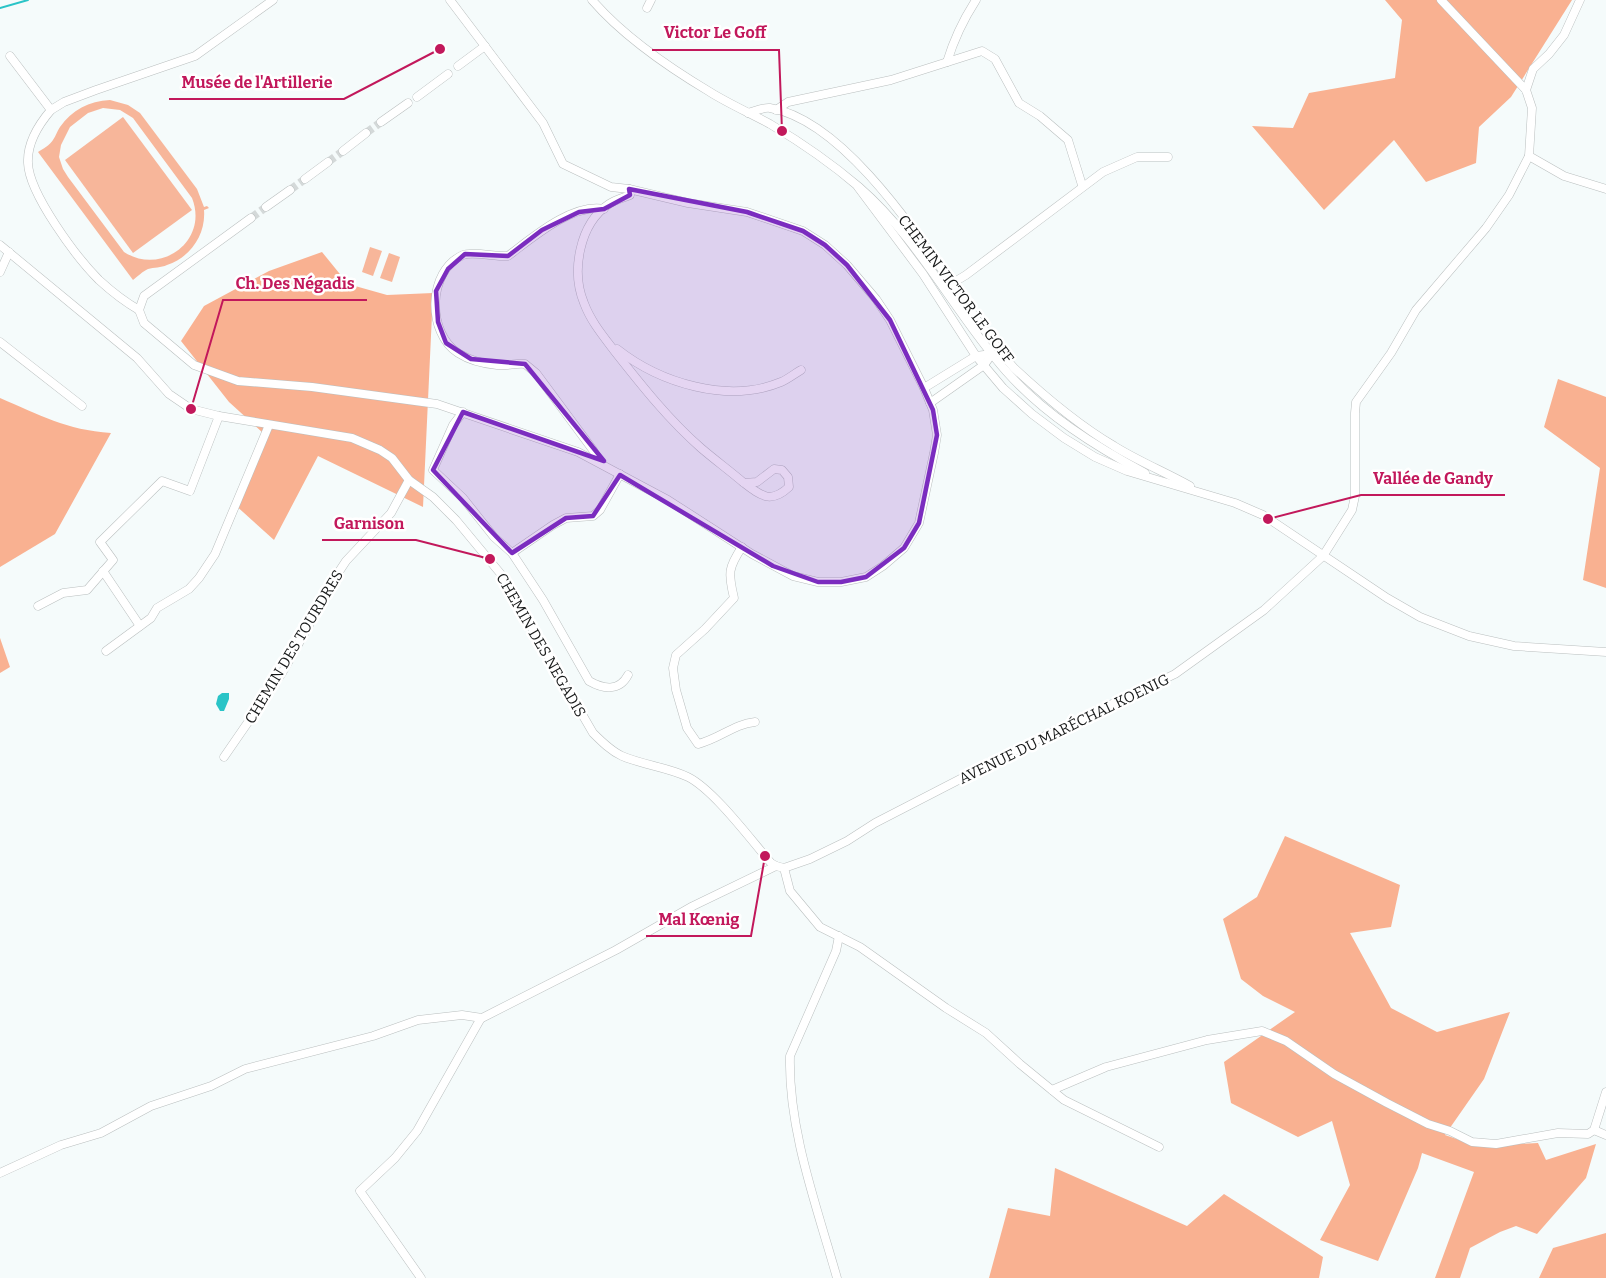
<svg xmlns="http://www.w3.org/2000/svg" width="1606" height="1278" font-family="Bitter,serif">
  <rect width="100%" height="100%" fill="#f5fbfb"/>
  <g fill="#f7b69a" fill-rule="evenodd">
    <path d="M110 100 128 105 140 113 197 189 204 207 207 206 209 208 204 210C206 234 191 257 167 265 161 268 154 267 148 269 143 271 137 277 133 280L38 152C43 149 50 145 53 140 56 136 57 131 60 127 72 110 89 101 110 100ZM103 108 120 110 133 118 192 198C209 241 161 276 124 252L68 177 63 169 59 157 61 145 70 127 88 113Z"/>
    <polygon points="123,117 192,210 133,253 65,160"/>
    <polygon points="370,247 382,251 373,276 362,272"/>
    <polygon points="389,253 400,257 392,282 380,278"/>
  </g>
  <g fill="#f9b191">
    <polygon points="1385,0 1572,0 1511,97 1479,127 1476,163 1426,182 1394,140 1324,210 1252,126 1293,128 1309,93 1395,78 1402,20"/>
    <polygon points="322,252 348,284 387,295 433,293 423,507 318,456 274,540 233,503 263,433 229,402 181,341 204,306 269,271"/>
    <polygon points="1558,379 1606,397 1606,588 1583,580 1600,468 1544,427"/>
    <path d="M0 398C40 415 66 430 111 433L55 534 0 567Z"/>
    <polygon points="0,638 10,667 0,673"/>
    <polygon points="1285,836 1400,885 1391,927 1350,933 1391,1008 1437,1032 1510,1012 1484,1079 1445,1135 1477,1146 1538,1143 1546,1160 1596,1144 1586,1178 1537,1234 1516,1226 1500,1232 1470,1248 1460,1278 1435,1278 1474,1172 1422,1153 1418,1168 1378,1261 1320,1240 1350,1185 1332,1121 1298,1137 1231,1103 1224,1062 1295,1012 1263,996 1241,979 1223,919 1257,897"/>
    <polygon points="1055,1168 1187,1226 1224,1194 1323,1257 1319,1278 989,1278 1008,1208 1050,1216"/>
    <polygon points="1606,1233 1606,1278 1539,1278 1553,1248"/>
  </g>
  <polygon fill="#2ac4c7" points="222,693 229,693 229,699 224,711 220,711 216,704 218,696"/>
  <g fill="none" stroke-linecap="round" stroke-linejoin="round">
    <polyline stroke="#2ac4c7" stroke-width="2" points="0,8 28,0"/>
    <g stroke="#d4d9d9" stroke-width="8" stroke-dasharray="8 4" stroke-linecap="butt">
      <polyline points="366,133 381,122"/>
      <polyline points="328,162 343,151"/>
      <polyline points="290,190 305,179"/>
      <polyline points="251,218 266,207"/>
    </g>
    <defs>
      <g id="minor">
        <path d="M450 0 543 123 563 164 611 187 629 189 630 195C623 198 615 200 609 204 579 224 571 272 584 303 591 322 604 337 616 353 642 386 669 420 701 448 715 460 730 471 744 483 761 496 771 504 789 487L788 477 782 470 774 469 757 482 744 483"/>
        <path d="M592 0C624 37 668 67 710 92 729 104 750 113 770 124 802 143 831 163 859 187 919 239 954 312 1006 371 1044 414 1095 446 1145 473"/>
        <polyline points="1441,0 1526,90 1532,108 1529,156 1564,176 1606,189"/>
        <polyline points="647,8 651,0"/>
        <path d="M10 56 51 110C39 124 27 143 28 163 29 194 77 258 99 280 111 291 125 302 139 310"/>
        <path d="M947 62C954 39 963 20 976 0"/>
        <polyline points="458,66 485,46"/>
        <polyline points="1526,90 1533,69 1549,54 1564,35 1580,0"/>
        <polyline points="417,97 448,74"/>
        <polyline points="51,110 64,102 96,90 195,56 273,0"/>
        <polyline points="776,110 788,102 891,80 982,51 995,59 1019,103 1040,116 1068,140 1082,185"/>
        <path d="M748 113C755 111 764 107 770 108 854 122 937 267 986 332 995 344 1004 357 1014 368 1043 395 1080 426 1114 446 1138 461 1165 472 1190 486"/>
        <polyline points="381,122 408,103"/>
        <polyline points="343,151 366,133"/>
        <polyline points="305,179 328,162"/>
        <polyline points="858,187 923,274 976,356 1003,388 1032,414 1064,438 1095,457 1127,471 1235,503 1263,515 1387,598 1420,617 1469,636 1514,646 1606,652"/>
        <polyline points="266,207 290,190"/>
        <polyline points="251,218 144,296 139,310 144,323 194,365 238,381 312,387 437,404 578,452 668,500 752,554 793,576 818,582 841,582 866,577 883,566 904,548 919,523 934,453 937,435 933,410 924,388 890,320 876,299 847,265 825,245 803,231 747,212 688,203 629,189"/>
        <path d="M0 245 137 358 169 394 191 409 219 416 352 438 380 450 392 458 409 480 433 497 456 520 500 573 593 733C602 742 611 751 622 756 643 765 667 767 688 777 714 790 751 840 771 863L776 866 784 868 810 859 847 841 875 823 1034 741 1175 674 1264 610 1323 556 1352 510 1355 496V413L1356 402 1391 353 1416 310 1486 228 1509 195 1529 156"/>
        <polyline points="0,272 9,252"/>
        <polyline points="951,284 966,275 1103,172 1137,157 1168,157"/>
        <polyline points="0,342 82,406"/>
        <path d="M617 349C660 383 728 404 781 382 788 379 794 374 801 370"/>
        <polyline points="924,388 976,356 992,354"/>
        <polyline points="930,403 984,365 992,354"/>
        <polyline points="463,412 453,425 433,470 463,498 494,537 512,553"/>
        <path d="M600 462 593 450 536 373 525 364C516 363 507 366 497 365 485 364 469 360 458 353 427 333 427 271 463 255 472 251 497 257 508 256 532 238 572 203 604 209"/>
        <path d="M620 474 600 510 593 516 566 518 553 525 512 553 543 600 589 681C603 689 619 692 628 675"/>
        <path d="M742 547C728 568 728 573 734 598L705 629 676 655 673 668 676 690 687 728 698 744C719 739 734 724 755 722"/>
        <polyline points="103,571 140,626"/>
        <polyline points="38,606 63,593 87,590 113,560 100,542 162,481 190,491 219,416"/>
        <polyline points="106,651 151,618 157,608 189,589 199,578 215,554 269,425"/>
        <polyline points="224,757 282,673 308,627 323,596 346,561 391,513 409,480"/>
        <polyline points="784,868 790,891 820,927 860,947 946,1008 986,1033 1020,1064 1064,1100 1159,1147"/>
        <polyline points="1052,1090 1106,1067 1207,1040 1262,1031 1286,1041 1334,1074 1387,1103 1428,1124 1450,1131 1472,1142 1496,1144 1558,1133 1588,1134 1594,1130 1606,1092"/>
        <polyline points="1594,1130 1606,1135"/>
        <polyline points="0,1173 61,1145 101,1133 151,1106 211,1086 245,1069 373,1036 418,1020 462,1015 482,1018 616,950 693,906 776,866"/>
        <polyline points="421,1278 360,1191 395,1158 417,1131 481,1018"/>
        <path d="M837 1278C817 1207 788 1130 790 1056L836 951 839 936"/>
      </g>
    </defs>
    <use href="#minor" stroke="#babfbf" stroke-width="9"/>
    <use href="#minor" stroke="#fff" stroke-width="8"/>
  </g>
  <path fill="#7b2cbf" fill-opacity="0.2" stroke="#7b2cbf" stroke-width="4.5" stroke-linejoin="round" d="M629 189 747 212 803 231 825 245 847 265 890 320 933 410 937 435 919 523 904 548 866 577 841 582H818L773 566 620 475 593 516 566 518 512 553 433 470 463 412 604 461 525 364 471 359 446 343 438 322 436 291 448 269 465 254 508 256 542 230 579 212 604 209 630 195Z"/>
  <g text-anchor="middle" stroke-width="5" stroke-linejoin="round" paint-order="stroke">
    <g font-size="15" fill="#161818" stroke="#fff">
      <text transform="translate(956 289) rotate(53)" y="5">CHEMIN VICTOR LE GOFF</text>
      <text transform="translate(541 645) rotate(60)" y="5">CHEMIN DES NEGADIS</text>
      <text transform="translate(294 647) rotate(-59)" y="5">CHEMIN DES TOURDRES</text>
      <text transform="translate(1064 729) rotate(-26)" y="5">AVENUE DU MARÉCHAL KOENIG</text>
    </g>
  </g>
  <path fill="none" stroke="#c2185b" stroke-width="2" d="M782 131L779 50H652M440 49L344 99H169M191 409L223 300H367M1268 519L1361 495H1505M490 559L416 540H322M765 856L751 936H646"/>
  <g fill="#c2185b" stroke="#fff" stroke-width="2">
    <circle cx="782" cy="131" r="6"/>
    <circle cx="440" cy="49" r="6"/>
    <circle cx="191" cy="409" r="6"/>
    <circle cx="1268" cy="519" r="6"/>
    <circle cx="490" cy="559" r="6"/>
    <circle cx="765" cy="856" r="6"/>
  </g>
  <g font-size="16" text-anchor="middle" font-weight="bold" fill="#c2185b" stroke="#fff" stroke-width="5" stroke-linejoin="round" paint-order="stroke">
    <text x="715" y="38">Victor Le Goff</text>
    <text x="257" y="88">Musée de l'Artillerie</text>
    <text x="295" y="289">Ch. Des Négadis</text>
    <text x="1433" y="484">Vallée de Gandy</text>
    <text x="369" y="529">Garnison</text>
    <text x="699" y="925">Mal Kœnig</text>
  </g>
</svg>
